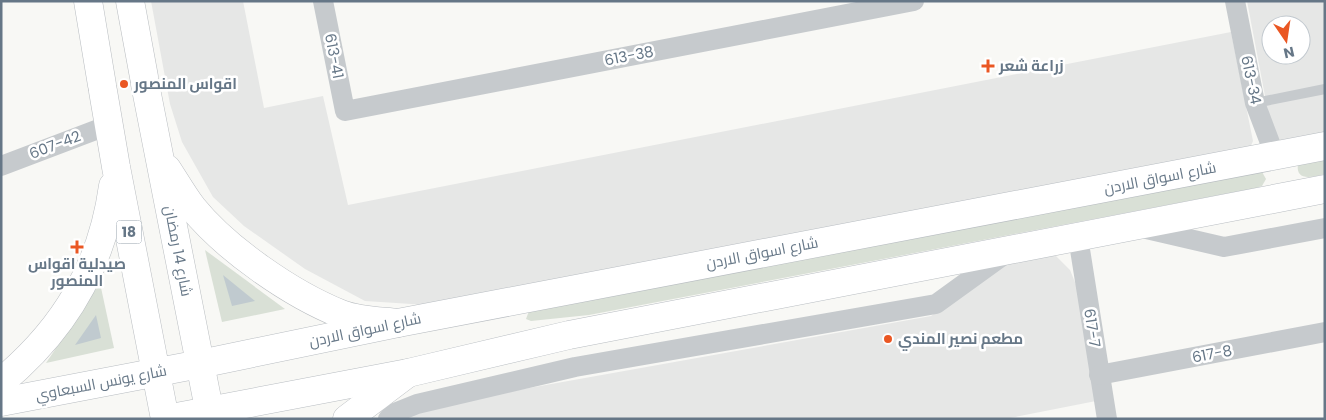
<svg xmlns="http://www.w3.org/2000/svg" width="1326" height="420" font-family="Poppins,Cairo,sans-serif">
  <rect width="100%" height="100%" fill="#f8f8f5"/>
  <g fill="#e6e7e6" fill-rule="evenodd">
    <polygon points="151,1 243,1 264,108 323,96 348,205 1231,32 1253,141 1250,148 427,305 365,301 305,269 244,226 213,197 182,142 170,104"/>
    <path d="M1247 1H1325V135L1280 143 1272 133ZM1271 25H1301V55H1271Z"/>
    <polygon points="1055,255 1070,270 1079,292 1096,401 1005,419 400,419 428,406 931,316 992,271 1023,256"/>
  </g>
  <g fill="#d9e0d6">
    <path d="M1325 155V174C1312 177 1295 182 1298 163Z"/>
    <polygon points="1261,170 1266,179 1262,186 1256,188 589,315 531,321 526,319 529,311"/>
    <polygon points="205,250 285,309 222,322"/>
    <polygon points="100,283 114,348 46,363"/>
  </g>
  <g fill="#c0cacf">
    <polygon points="223,275 255,301 232,306"/>
    <polygon points="96,315 101,338 75,345"/>
  </g>
  <g fill="none" stroke-linecap="round" stroke-linejoin="round">
    <defs>
      <g id="secondary">
        <polyline points="1,402 200,364 398,323 1325,146"/>
        <polyline points="166,419 408,373 569,335 1325,189"/>
      </g>
      <g id="primary">
        <polyline points="88,1 102,85"/>
        <polyline points="130,1 144,77"/>
        <polyline points="145,84 211,419"/>
        <polyline points="103,91 116,167 165,419"/>
        <path d="M167 169C175 181 183 195 192 207 226 249 291 294 341 314 359 321 380 321 398 323"/>
        <path d="M1 382C64 330 102 267 113 186"/>
        <polyline points="347,419 408,373"/>
      </g>
    </defs>
    <use href="#secondary" stroke="#b8bdc2" stroke-width="29"/>
    <use href="#primary" stroke="#b9bdc1" stroke-width="29"/>
    <polyline stroke="#c6cacd" stroke-width="10" points="1255,103 1325,89"/>
    <g stroke="#c6cacd" stroke-width="20">
      <polyline points="323,1 345,111 914,1"/>
      <polyline points="1235,1 1255,103 1275,156"/>
      <polyline points="1,166 109,125"/>
      <polyline points="1142,228 1224,247 1325,228"/>
      <polyline points="1078,237 1107,419"/>
      <polyline points="1099,375 1325,332"/>
      <polyline points="388,419 392,414 417,404 575,367 936,304 1008,252"/>
    </g>
    <use href="#secondary" stroke="#fff" stroke-width="28"/>
    <use href="#primary" stroke="#fff" stroke-width="28"/>
  </g>
  <g fill="#ea5723" stroke="#fff" stroke-width="2">
    <path d="M985.5 58.5h5v5h5v5h-5v5h-5v-5h-5v-5h5z"/>
    <circle cx="124" cy="84" r="5"/>
    <path d="M74.5 239.5h5v5h5v5h-5v5h-5v-5h-5v-5h5z"/>
    <circle cx="888" cy="339" r="5"/>
  </g>
  <g text-anchor="middle" stroke-width="5" stroke-linejoin="round" paint-order="stroke">
    <rect fill="#fff" stroke="#94a0ab" stroke-width="1" x="116.5" y="220.5" width="25" height="23" rx="4"/>
    <g font-size="14" font-weight="bold" fill="#667787">
      <text x="129" y="237">18</text>
    </g>
    <g font-size="15" fill="#667787" stroke="#fff">
      <text transform="translate(334 56) rotate(79)" y="5">613-41</text>
      <text transform="translate(629 56) rotate(-11)" y="5">613-38</text>
      <text transform="translate(1251 80) rotate(78)" y="5">613-34</text>
      <text transform="translate(55 145) rotate(-21)" y="5">607-42</text>
      <text transform="translate(1160 178) rotate(-11)" y="5">شارع اسواق الاردن</text>
      <text transform="translate(178 251) rotate(79)" y="5">شارع 14 رمضان</text>
      <text transform="translate(762 253) rotate(-11)" y="5">شارع اسواق الاردن</text>
      <text transform="translate(1092 328) rotate(81)" y="5">617-7</text>
      <text transform="translate(365 330) rotate(-12)" y="5">شارع اسواق الاردن</text>
      <text transform="translate(1212 354) rotate(-11)" y="5">617-8</text>
      <text transform="translate(101 383) rotate(-11)" y="5">شارع يونس السبعاوي</text>
    </g>
    <g font-size="15" font-weight="bold" fill="#667787" stroke="#fff" text-anchor="start">
      <text x="999" y="71">زراعة شعر</text>
      <text x="134" y="89">اقواس المنصور</text>
      <text x="77" y="269" text-anchor="middle">صيدلية اقواس<tspan x="77" dy="17">المنصور</tspan></text>
      <text x="898" y="344">مطعم نصير المندي</text>
    </g>
  </g>
  <rect width="1326" height="420" fill="none" stroke="#667787" stroke-width="5"/>
  <g transform="translate(1286 40) rotate(167)"><circle r="24" fill="#ffffff" stroke="#c2c9cf"/>
  <path d="M0-4L9 19L0 12L-9 19Z" fill="#ea5723"/>
  <text y="-8" font-size="14" font-weight="bold" text-anchor="middle" fill="#667787">N</text>
  </g>
</svg>
